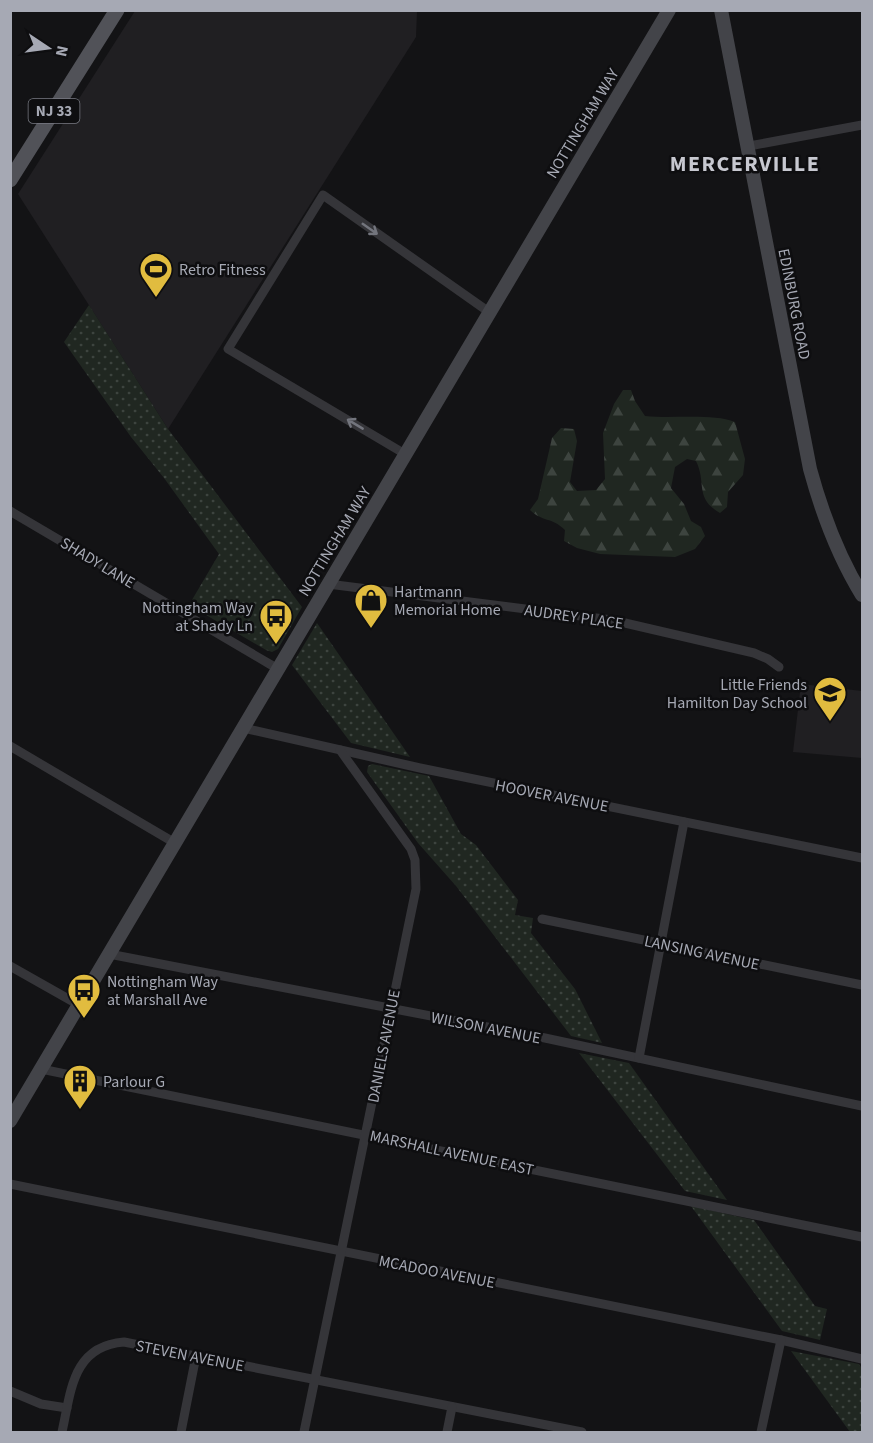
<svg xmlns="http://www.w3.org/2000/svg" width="873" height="1443" font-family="'Source Sans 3',sans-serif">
  <defs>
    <pattern id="grass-dots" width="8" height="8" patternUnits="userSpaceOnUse" patternTransform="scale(1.5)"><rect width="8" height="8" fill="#202721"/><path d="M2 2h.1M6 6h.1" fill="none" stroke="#3d443f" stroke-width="1.8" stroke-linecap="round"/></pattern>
    <pattern id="forest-firs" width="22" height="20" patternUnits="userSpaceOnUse" patternTransform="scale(1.5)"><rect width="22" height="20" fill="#202721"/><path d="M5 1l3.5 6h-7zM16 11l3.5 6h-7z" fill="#3d443f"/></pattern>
  </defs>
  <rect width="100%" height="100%" fill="#131315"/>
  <g fill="#201f22">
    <polygon points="135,11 417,11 416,37 168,429 18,194"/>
    <polygon points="801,684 862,691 862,758 793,752"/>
  </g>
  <g fill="url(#grass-dots)">
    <polygon points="89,305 168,429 302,607 278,649 272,652 266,650 189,605 219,554 164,478 131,437 64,342"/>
    <polygon points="317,623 410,757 351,743 292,665"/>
    <polygon points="372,764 429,776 461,834 476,845 518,900 515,915 533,918 531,933 575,989 602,1043 571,1036 456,886 418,843 367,772 368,766"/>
    <polygon points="579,1053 629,1063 727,1200 685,1191"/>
    <polygon points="691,1206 754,1220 815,1306 827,1309 820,1340 782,1331"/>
    <polygon points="791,1351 859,1364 862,1369 862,1432 850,1432"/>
  </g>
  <path fill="url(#forest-firs)" d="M623 390H631L635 401 645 416C672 419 712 413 735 422L745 459 743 475 728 492 727 507 720 513C694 498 707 483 696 461L687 459 675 467 671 488 684 504 691 521 701 527 705 536 695 549 675 557 600 554 577 548 564 541 565 530C552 517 542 522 530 510L538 499 552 438 561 428 574 429 577 441 570 482 577 491 596 490 605 479 603 433 614 404Z"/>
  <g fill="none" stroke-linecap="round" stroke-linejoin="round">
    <g stroke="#353539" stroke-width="9">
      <polyline points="749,146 862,125"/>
      <polyline points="405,454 228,349 323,195 489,312"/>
      <polyline points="10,511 278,669"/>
      <polyline points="328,584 612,620 754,653 768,659 779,667"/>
      <polyline points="243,728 420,768 862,858"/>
      <polyline points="10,746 175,843"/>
      <polyline points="542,919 862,985"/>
      <polyline points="109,954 545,1038 862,1106"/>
      <polyline points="10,966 79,1005"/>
      <polyline points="639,1058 684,822"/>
      <polyline points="41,1069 862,1237"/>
      <polyline points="10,1184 781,1340 862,1359"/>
      <polyline points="10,1391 41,1404 67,1408"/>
      <path d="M62 1432C71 1392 72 1346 124 1342L582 1432"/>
      <polyline points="181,1432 196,1356"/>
      <polyline points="304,1432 416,889 415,860 411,849 340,750"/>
      <polyline points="447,1432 452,1407"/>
      <polyline points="761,1432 781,1340"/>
    </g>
    <g stroke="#434449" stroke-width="14">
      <path d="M721 10 810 469C822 513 838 556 862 595"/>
      <polyline points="10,1121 669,10"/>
    </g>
    <polyline stroke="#515258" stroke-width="15" points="10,180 117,10"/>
  </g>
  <defs><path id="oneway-shaft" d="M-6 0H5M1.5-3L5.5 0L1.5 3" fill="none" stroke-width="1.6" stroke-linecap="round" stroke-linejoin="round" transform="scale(1.5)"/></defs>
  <g stroke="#73757d">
    <use href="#oneway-shaft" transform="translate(370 229) rotate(35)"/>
    <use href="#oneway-shaft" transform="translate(355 424) rotate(-149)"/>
  </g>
  <defs>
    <symbol id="stadium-pin" viewBox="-11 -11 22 30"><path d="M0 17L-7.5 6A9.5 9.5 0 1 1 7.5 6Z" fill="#e1bc3f" stroke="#0e0e10"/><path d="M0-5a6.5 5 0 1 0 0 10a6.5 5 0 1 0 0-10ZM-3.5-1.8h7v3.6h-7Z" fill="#111"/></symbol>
    <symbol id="shop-pin" viewBox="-11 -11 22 30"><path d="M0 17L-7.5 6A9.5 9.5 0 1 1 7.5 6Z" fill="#e1bc3f" stroke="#0e0e10"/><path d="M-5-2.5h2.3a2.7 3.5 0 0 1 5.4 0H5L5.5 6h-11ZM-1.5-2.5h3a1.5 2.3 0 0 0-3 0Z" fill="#111"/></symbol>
    <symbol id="bus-pin" viewBox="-11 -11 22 30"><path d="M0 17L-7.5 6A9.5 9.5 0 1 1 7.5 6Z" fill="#e1bc3f" stroke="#0e0e10"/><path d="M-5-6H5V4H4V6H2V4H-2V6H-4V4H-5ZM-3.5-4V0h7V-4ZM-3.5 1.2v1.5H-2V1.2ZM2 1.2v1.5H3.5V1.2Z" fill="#111"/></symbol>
    <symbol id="school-pin" viewBox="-11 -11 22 30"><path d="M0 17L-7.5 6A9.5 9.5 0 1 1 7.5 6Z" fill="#e1bc3f" stroke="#0e0e10"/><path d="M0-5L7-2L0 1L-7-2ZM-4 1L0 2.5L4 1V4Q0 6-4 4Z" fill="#111"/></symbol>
    <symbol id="building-pin" viewBox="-11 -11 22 30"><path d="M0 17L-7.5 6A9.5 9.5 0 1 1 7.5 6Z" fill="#e1bc3f" stroke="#0e0e10"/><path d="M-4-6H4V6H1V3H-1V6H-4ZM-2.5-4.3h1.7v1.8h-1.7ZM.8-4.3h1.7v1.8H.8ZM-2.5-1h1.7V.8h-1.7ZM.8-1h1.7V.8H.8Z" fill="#111"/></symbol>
  </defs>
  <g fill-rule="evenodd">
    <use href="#stadium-pin" x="137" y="250" width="38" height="52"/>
    <use href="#shop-pin" x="352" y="581" width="38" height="52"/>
    <use href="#bus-pin" x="257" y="597" width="38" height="52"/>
    <use href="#school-pin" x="811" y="674" width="38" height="52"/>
    <use href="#bus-pin" x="65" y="971" width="38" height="52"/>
    <use href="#building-pin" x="61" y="1062" width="38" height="52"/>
  </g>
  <g text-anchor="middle" stroke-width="5" stroke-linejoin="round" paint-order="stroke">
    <rect fill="#0e0e10" stroke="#787a83" stroke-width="1.5" x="28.5" y="99" width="51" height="24" rx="4.5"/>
    <g font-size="15" font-weight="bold" fill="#a6a9b4">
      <text x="54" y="116">NJ 33</text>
    </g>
    <g font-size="16" fill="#a6a9b4" stroke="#0e0e10">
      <text transform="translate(582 123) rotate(-59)" y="6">NOTTINGHAM WAY</text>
      <text transform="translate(795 304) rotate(79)" y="6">EDINBURG ROAD</text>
      <text transform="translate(334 541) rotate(-59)" y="6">NOTTINGHAM WAY</text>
      <text transform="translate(98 562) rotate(31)" y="6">SHADY LANE</text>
      <text transform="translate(574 616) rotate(8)" y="6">AUDREY PLACE</text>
      <text transform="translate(552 795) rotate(11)" y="6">HOOVER AVENUE</text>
      <text transform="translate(702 952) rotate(12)" y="6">LANSING AVENUE</text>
      <text transform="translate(486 1027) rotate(11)" y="6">WILSON AVENUE</text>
      <text transform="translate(383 1046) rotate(-79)" y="6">DANIELS AVENUE</text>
      <text transform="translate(452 1152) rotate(12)" y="6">MARSHALL AVENUE EAST</text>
      <text transform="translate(437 1271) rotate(11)" y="6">MCADOO AVENUE</text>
      <text transform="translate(190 1355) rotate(11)" y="6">STEVEN AVENUE</text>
    </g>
    <g font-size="16" fill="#a6a9b4" stroke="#0e0e10" text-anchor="start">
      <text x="179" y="275">Retro Fitness</text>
      <text x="394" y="597">Hartmann<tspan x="394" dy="18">Memorial Home</tspan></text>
      <text x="253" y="613" text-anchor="end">Nottingham Way<tspan x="253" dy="18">at Shady Ln</tspan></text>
      <text x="807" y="690" text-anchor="end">Little Friends<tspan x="807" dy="18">Hamilton Day School</tspan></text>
      <text x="107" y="987">Nottingham Way<tspan x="107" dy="18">at Marshall Ave</tspan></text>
      <text x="103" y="1087">Parlour G</text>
    </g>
    <g font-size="22" font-weight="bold" letter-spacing="1.5" fill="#c7c8d0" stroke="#0e0e10">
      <text x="745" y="171">MERCERVILLE</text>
    </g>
  </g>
  <rect width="873" height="1443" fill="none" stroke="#a6a9b4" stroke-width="24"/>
  <g transform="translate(48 48) rotate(103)" stroke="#0e0e10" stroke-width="4.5" paint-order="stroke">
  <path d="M0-4.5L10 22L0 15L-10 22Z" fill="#a6a9b4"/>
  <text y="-9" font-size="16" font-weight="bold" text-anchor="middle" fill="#a6a9b4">N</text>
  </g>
</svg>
